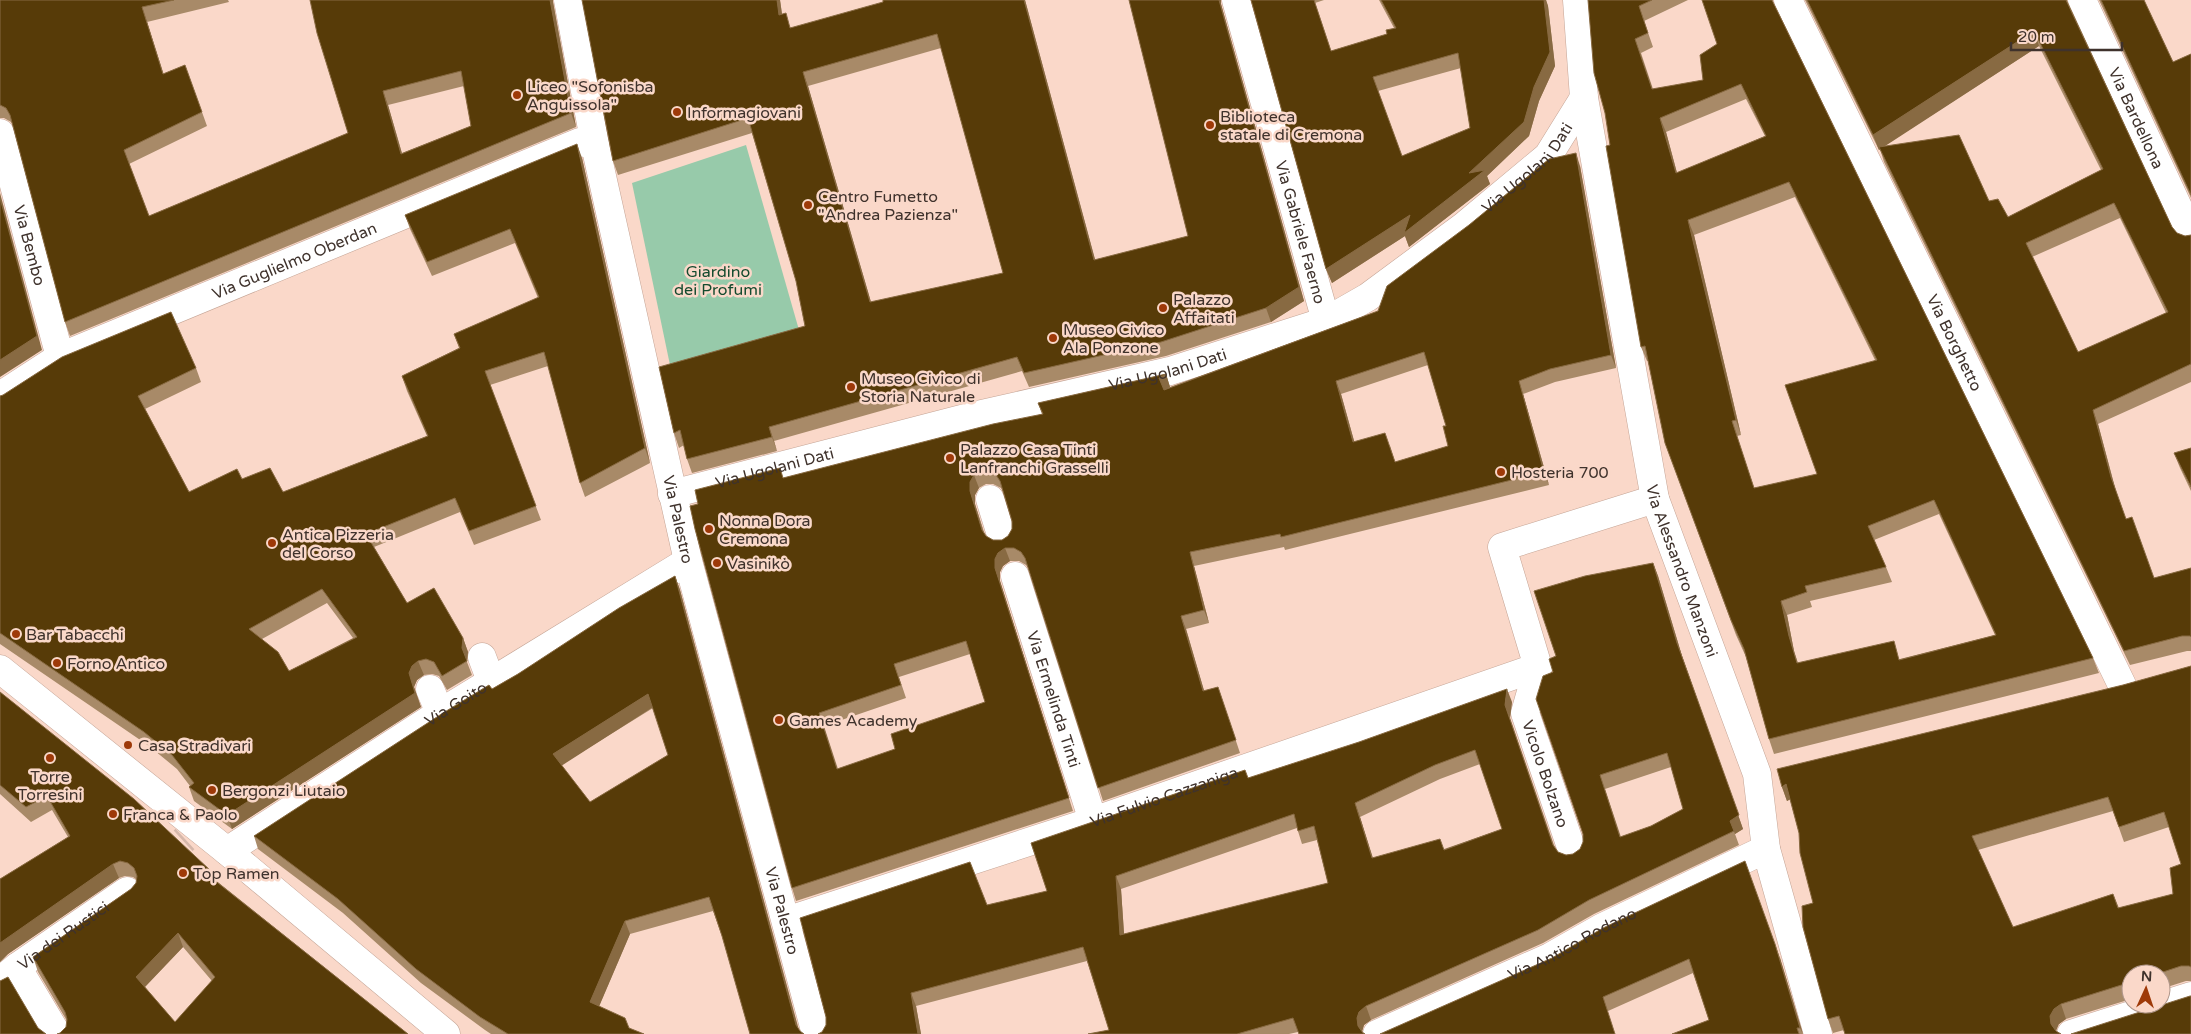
<svg xmlns="http://www.w3.org/2000/svg" width="2191" height="1034" font-family="'Varela Round',sans-serif">
  <rect width="100%" height="100%" fill="#fad8c9"/>
  <polygon fill="#97caaa" points="746,145 799,330 670,365 632,183"/>
  <g fill="none" stroke-linecap="round" stroke-linejoin="round">
    <polyline stroke="#d5b7aa" stroke-width="28" stroke-dasharray="28 14" stroke-linecap="butt" points="152,869 185,839"/>
    <defs>
      <g id="minor">
        <path id="s1" d="M568 0 595 145 688 561 816 1034"/>
        <path id="s2" d="M1236 0 1326 321"/>
        <path id="s3" d="M1577 0 1584 98 1655 499 1757 774 1766 849 1818 1034"/>
        <path id="s4" d="M1788 0 2122 685"/>
        <path id="s5" d="M2082 0 2191 235"/>
        <path id="s6" d="M0 133 60 357"/>
        <path id="s7" d="M0 396 60 357 580 142 595 145"/>
        <path id="s8" d="M672 494 969 417 1170 371 1326 321 1368 297 1464 226 1548 156 1584 98"/>
        <polyline points="990,499 1002,538"/>
        <path id="s9" d="M1015 576 1093 821"/>
        <polyline points="482,657 491,681"/>
        <polyline points="1538,667 1502,547 1655,499"/>
        <path id="s10" d="M1538 667 1525 713 1573 853"/>
        <polyline points="0,669 227,851 446,1034"/>
        <polyline points="430,689 440,713"/>
        <path id="s11" d="M227 851 440 713 688 561"/>
        <path id="s12" d="M786 921 1093 821 1538 667"/>
        <polyline points="17,967 57,1034"/>
        <path id="s13" d="M0 981 17 967 127 891"/>
        <path id="s14" d="M1377 1034 1550 957 1601 928 1766 849"/>
        <polyline points="2071,1034 2191,996"/>
      </g>
    </defs>
    <use href="#minor" stroke="#c4a495" stroke-width="29"/>
    <use href="#minor" stroke="#fff" stroke-width="28"/>
  </g>
  <g fill="#a88a68" fill-rule="evenodd">
    <path d="M0 0H228L229 2 147 22 163 74 185 65 207 126 129 164 149 216 348 133 310 0H553V2L576 127 70 336 65 322 13 125 11 122 4 118H0ZM464 86 471 126 402 153 388 105Z"/>
    <path d="M780 0 782 14 791 28 1025 0 1095 260 1188 236 1129 0H1221V4L1304 301 1271 322 1166 356 1029 387 1022 371 774 441 777 451 692 473 687 459 684 445 679 448 674 433 805 326 796 281 752 133 618 175 613 161ZM941 48 1003 273 871 302 808 86Z"/>
    <path d="M1251 0H1324L1315 3 1331 51 1387 34 1394 28 1379 0H1546L1548 6 1555 66 1539 101 1529 136 1487 176 1490 184 1409 247 1405 236 1332 283 1326 269ZM1461 68 1470 128 1402 156 1378 91Z"/>
    <path d="M1588 0H1688L1644 21 1653 47 1641 53 1653 89 1703 80 1717 44 2093 658 2099 673 1774 754 1769 739 1746 657 1736 635 1665 443 1648 361H1647L1641 347 1610 145ZM1746 99 1765 136 1677 173 1666 132ZM1795 197 1875 360 1817 474 1754 488 1737 436 1741 435 1694 235ZM1939 514 1995 635 1900 659 1798 663 1794 651 1787 615 1812 607 1810 601 1892 582 1886 567 1874 540Z"/>
    <path d="M1805 0H2067L2172 227 2177 233 2185 236 2191 235V382L2098 424 2116 491 2126 519 2154 578 2191 568V651H2187L2130 665 1884 162 1880 149 1879 150ZM2039 46 2101 170 2008 217 1884 146ZM2120 218 2166 313 2078 352 2032 257Z"/>
    <polygon points="2099,0 2144,0 2173,62 2191,54 2191,198"/>
    <path d="M582 158 650 463 585 497 580 483 548 366 490 385 541 520 474 545 460 512 374 547 407 603 463 638 468 652 467 662 472 675 447 690 439 676 432 674 424 675 417 680 414 687 421 707 232 829 194 801 189 787 190 786 177 769 149 746 0 644V396L196 368 201 382 145 409 189 492 242 479 283 492 427 436 407 391 402 376 459 348 454 334 538 298 515 243 432 276 410 229 405 215ZM327 603 353 638 289 671 262 639Z"/>
    <path d="M1580 166 1616 368 1555 382 1523 394 1549 485 1285 550 1284 547 1194 566 1209 623 1186 629 1204 691 1218 687 1240 753 1103 801 1029 569 1026 565 1019 561H1010L1003 566 1000 572V581L1073 811 796 901 792 888 784 478 1042 414 1038 403 1166 374 1170 387 1378 311ZM1428 365 1446 426 1448 446 1395 462 1390 446 1354 441 1341 394ZM986 484H993L1001 488 1003 492 1012 521V529L1008 536 1002 540H993L986 536 984 532 975 504V495L979 488ZM970 654 985 702 895 749 838 769 824 726 906 698 899 677Z"/>
    <polygon points="2191,448 2191,491 2180,468 2174,453"/>
    <path d="M1653 563 1658 576 1682 656 1743 829 1735 834 1739 845 1594 914 1543 943 1371 1020 1364 1025 1362 1031 1365 1034H1299L1298 1032 1289 1034H1088L1109 1030 1087 961 916 1006 921 1034H818L822 1032 987 905 1047 891 1248 778 1512 702 1510 718 1554 845 1558 852 1566 855 1573 854 1580 849 1583 842V834L1553 672 1556 656ZM1480 764 1502 829 1444 849 1373 858 1360 817 1440 779ZM1671 767 1683 809 1651 826 1621 837 1605 789ZM1297 828 1302 844 1317 840 1328 883 1124 934 1121 889Z"/>
    <path d="M675 576 680 590 798 1029 800 1031 750 1034 722 936 713 911 630 934 599 1006 629 1028 644 1034H491L485 1030 421 983 343 913 258 849 254 836 492 689 518 674ZM653 708 668 755 590 802 561 765Z"/>
    <path d="M2191 666V981H2186L2161 989V974H2131V999L2066 1019 2059 1024 1844 1030 1833 1033 1828 1019 1813 903 1799 833 1790 799 1787 801 1782 787 2123 685ZM2113 811 2124 842 2169 827 2181 864 2173 894 2119 908 2113 894 2013 927 1978 850Z"/>
    <path d="M0 692 211 871 214 879 408 1034 60 1033 66 1027 67 1021 38 972 33 957 131 889 136 883 137 880 133 877 125 876 119 878 8 954 0 962V879L68 837 52 810 31 822 0 794ZM183 947 212 981 175 1022 145 987Z"/>
    <polygon points="1552,958 1780,958 1803,1034 1672,1034 1709,1020 1693,973 1608,1011"/>
  </g>
  <g fill="#886a42">
    <polygon points="550,0 553,0 553,2 576,127 571,113"/>
    <polygon points="777,0 780,0 784,29 779,15"/>
    <polygon points="1024,0 1025,0 1099,274 1094,260"/>
    <polygon points="1219,0 1221,0 1221,4 1304,301 1271,322 1266,308"/>
    <polygon points="1544,0 1546,0 1548,6 1555,66 1539,101 1529,136 1487,176 1490,184 1409,247 1405,236 1332,283 1326,269 1469,173"/>
    <polygon points="142,7 147,22 168,88 163,74"/>
    <polygon points="2034,31 2039,46 1879,150 1873,135"/>
    <polygon points="803,72 808,86 875,316 870,302"/>
    <polygon points="383,91 388,105 406,168 401,154"/>
    <polygon points="1660,118 1666,132 1681,188 1676,173"/>
    <polygon points="577,144 582,158 650,463 645,448"/>
    <polygon points="1576,153 1580,166 1616,368 1611,355"/>
    <polygon points="0,193 42,350 0,377"/>
    <polygon points="1688,220 1694,235 1741,435 1736,420"/>
    <polygon points="1166,374 1170,387 1163,391 1159,378"/>
    <polygon points="1336,381 1341,394 1358,455 1353,442"/>
    <polygon points="1519,381 1523,394 1549,485 1544,472"/>
    <polygon points="2093,410 2098,424 2116,492 2111,477"/>
    <polygon points="769,427 774,441 777,451 772,437"/>
    <polygon points="974,475 979,488 975,495 975,504 987,543 970,491 970,482"/>
    <polygon points="1005,548 1010,561 1003,566 1000,572 1000,581 1073,811 995,568 995,559 998,553"/>
    <polygon points="1190,552 1194,566 1209,623 1204,610"/>
    <polygon points="1653,563 1658,576 1682,656 1743,829 1735,834 1730,821"/>
    <polygon points="675,576 680,590 800,1034 796,1025"/>
    <polygon points="1781,601 1787,615 1794,651 1802,677 1789,636"/>
    <polygon points="1181,616 1186,629 1208,704 1203,691"/>
    <polygon points="463,638 468,652 467,662 462,648"/>
    <polygon points="418,661 424,675 417,680 414,687 421,707 232,829 227,815 409,673 412,666"/>
    <polygon points="1507,689 1512,702 1510,718 1505,705"/>
    <polygon points="648,694 653,707 558,768 553,754"/>
    <polygon points="1786,784 1791,799 1787,801 1782,787"/>
    <polygon points="1355,803 1360,817 1377,872 1372,858"/>
    <polygon points="113,864 119,878 8,954 0,962 0,943 3,940"/>
    <polygon points="211,871 216,885 208,875"/>
    <polygon points="1116,876 1121,889 1125,948 1120,935"/>
    <polygon points="625,921 630,934 595,1016 590,1002"/>
    <polygon points="178,933 183,947 141,991 136,977"/>
    <polygon points="1775,944 1780,958 1803,1034 1800,1028"/>
    <polygon points="911,993 916,1006 921,1034 918,1034"/>
    <polygon points="2061,1004 2066,1019 2059,1024 2056,1031 2051,1024 2050,1016 2054,1009"/>
    <polygon points="1366,1006 1371,1020 1364,1025 1362,1032 1358,1026 1357,1018 1359,1012"/>
  </g>
  <g fill="#573b08" stroke="#886a42" fill-rule="evenodd">
    <path d="M0 0H174L142 7 163 74 185 65 202 112 124 150 149 216 348 133 317 33 310 0H550L571 113 65 322 10 115 6 108 0 105ZM461 71 471 126 401 154 383 91Z"/>
    <path d="M582 0H777L779 15 786 13 790 28 883 2V0H1024L1094 260 1188 236 1129 0H1219L1299 287 1266 308 1161 342 1024 373 1017 357 769 427 772 437 687 459 680 430 674 433 659 367 805 326 796 281 748 118 613 161ZM937 34 1003 273 870 302 803 72Z"/>
    <path d="M1251 0H1314L1331 51 1387 34 1386 30 1396 28 1381 0H1544L1550 52 1534 87 1524 122 1469 173 1485 170 1404 233 1410 215 1326 269ZM1458 53 1470 128 1402 156 1373 77Z"/>
    <path d="M1588 0H1652L1639 6 1648 33 1635 39 1652 89 1703 80 1700 55 1717 44 1702 0H1772L2093 658 1769 739 1744 649 1731 620 1665 443 1645 346 1641 347 1606 146 1610 145 1605 113 1594 73ZM1741 84 1766 136 1676 173 1660 118ZM1789 182 1877 360 1785 385 1817 474 1754 488 1732 421 1736 420 1688 220ZM1934 500 1996 635 1899 660 1894 641 1797 663 1789 636 1781 601 1807 592 1805 586 1886 567 1868 526Z"/>
    <path d="M1807 0H2066L2172 227 2177 233 2185 236 2191 235V364L2093 410 2111 477 2126 519 2132 517 2154 578 2191 568V637L2190 636H2182L2124 651 1879 147 1959 135 1989 201 1998 199 2008 217 2103 169 2034 31 1873 135ZM2114 203 2168 312 2078 352 2026 243Z"/>
    <polygon points="2101,0 2144,0 2173,62 2191,54 2191,195"/>
    <path d="M577 144 645 448 580 483 544 352 485 371 536 506 469 531 455 498 366 534 407 603 434 588 463 638 462 648 467 661 442 676 434 662 426 659 418 661 412 666 409 673 415 693 227 815 189 787 194 783 172 755 144 732 0 633V396L3 395 62 357 171 312 196 368 138 396 189 492 237 469 242 479 270 468 283 492 428 436 402 376 460 348 454 334 539 297 510 229 427 262 405 215ZM322 589 357 637 289 671 278 652 249 629Z"/>
    <path d="M1576 153 1611 355 1550 369 1519 381 1544 472 1281 537 1280 534 1190 552 1204 610 1181 616 1203 691 1218 687 1236 740 1098 788 1025 558 1021 552 1014 548H1005L998 553 995 559V568L1069 798 792 888 695 529 690 506 698 504 695 490 780 468 783 478 993 424 1043 414 1038 403 1166 374 1159 378 1164 390 1378 311 1387 286 1469 225 1549 159ZM1424 352 1446 426H1443L1448 446 1395 462 1385 433 1353 442 1336 381ZM981 471H988L996 475 1000 481 1012 521V529L1008 536 1002 540H993L986 536 982 530 970 491V482L974 475ZM966 641 985 702 891 734 895 749 837 769 819 713 901 685 894 664Z"/>
    <polygon points="0,198 37,336 0,360"/>
    <polygon points="2191,448 2191,487 2174,453"/>
    <path d="M1653 563 1677 643 1739 815 1730 821 1734 831 1589 900 1538 930 1366 1006 1359 1012 1357 1018 1358 1026 1363 1033 1365 1034H1299L1293 1018 1237 1034H1088L1109 1030 1083 947 911 993 918 1034H818L822 1032 826 1025V1017L800 918 970 862 987 905 1047 891 1031 843 1245 770 1248 778 1359 742 1507 689 1505 705 1553 845 1558 852 1566 855 1573 854 1580 849 1583 842V834L1536 699 1543 676 1553 672 1549 659 1556 656 1534 591 1585 576ZM1475 750 1502 829 1444 850 1440 839 1372 858 1355 803 1435 765ZM1667 753 1683 809 1651 826 1620 837 1600 775ZM1294 814 1298 831 1314 826 1328 883 1120 935 1116 876Z"/>
    <path d="M675 576 796 1025 800 1031 804 1034H750L722 936 709 897 625 921 590 1002 625 1018 629 1028 644 1034H508L480 1017 416 969 338 899 254 836 443 713 489 685 492 689 518 674 619 608ZM648 694 668 755 590 802 553 754Z"/>
    <path d="M2191 666V967L2189 966H2181L2157 974H2131V982L2061 1004 2054 1009 2050 1016 2051 1024 2056 1031 2061 1034H1845L1839 1016 1828 1019 1803 927 1802 906 1813 903 1800 853 1799 833 1786 784 1782 787 1777 769 2123 685ZM2108 797 2119 827 2164 812 2181 864 2170 868 2173 894 2118 908 2113 894 2013 927 1972 836Z"/>
    <path d="M0 692 134 799 211 871 208 875 408 1034H57L60 1033 66 1027 67 1019 65 1012 33 957 131 889 136 883 137 876 134 868 128 863 120 861 113 864 0 943V879L70 836 47 796 26 807 0 785ZM178 933 215 977 175 1022 136 977Z"/>
    <polygon points="1745,861 1775,944 1800,1028 1797,1028 1799,1034 1672,1034 1709,1020 1689,959 1603,997 1615,1034 1380,1034 1552,958 1603,928"/>
    <polygon points="8,977 38,1028 46,1034 0,1034 0,981"/>
    <polygon points="2190,996 2191,996 2191,1034 2071,1034"/>
  </g>
  <g fill="#9e3908" stroke="#fad8c9" stroke-width="2">
    <circle cx="517" cy="95" r="5"/>
    <circle cx="677" cy="112" r="5"/>
    <circle cx="1210" cy="125" r="5"/>
    <circle cx="808" cy="205" r="5"/>
    <circle cx="1163" cy="308" r="5"/>
    <circle cx="1053" cy="338" r="5"/>
    <circle cx="851" cy="387" r="5"/>
    <circle cx="950" cy="458" r="5"/>
    <circle cx="1501" cy="472" r="5"/>
    <circle cx="709" cy="529" r="5"/>
    <circle cx="272" cy="543" r="5"/>
    <circle cx="717" cy="563" r="5"/>
    <circle cx="16" cy="634" r="5"/>
    <circle cx="57" cy="663" r="5"/>
    <circle cx="779" cy="720" r="5"/>
    <circle cx="128" cy="745" r="5"/>
    <circle cx="50" cy="758" r="5"/>
    <circle cx="212" cy="790" r="5"/>
    <circle cx="113" cy="814" r="5"/>
    <circle cx="183" cy="873" r="5"/>
  </g>
  <g text-anchor="middle" stroke-width="5" stroke-linejoin="round" paint-order="stroke">
    <g font-size="16" fill="#3f322c" stroke="#fad8c9" text-anchor="start">
      <text x="527" y="92">Liceo "Sofonisba<tspan x="527" dy="18">Anguissola"</tspan></text>
      <text x="687" y="118">Informagiovani</text>
      <text x="1220" y="122">Biblioteca<tspan x="1220" dy="18">statale di Cremona</tspan></text>
      <text x="818" y="202">Centro Fumetto<tspan x="818" dy="18">"Andrea Pazienza"</tspan></text>
      <text x="1173" y="305">Palazzo<tspan x="1173" dy="18">Affaitati</tspan></text>
      <text x="1063" y="335">Museo Civico<tspan x="1063" dy="18">Ala Ponzone</tspan></text>
      <text x="861" y="384">Museo Civico di<tspan x="861" dy="18">Storia Naturale</tspan></text>
      <text x="960" y="455">Palazzo Casa Tinti<tspan x="960" dy="18">Lanfranchi Grasselli</tspan></text>
      <text x="1511" y="478">Hosteria 700</text>
      <text x="719" y="526">Nonna Dora<tspan x="719" dy="18">Cremona</tspan></text>
      <text x="282" y="540">Antica Pizzeria<tspan x="282" dy="18">del Corso</tspan></text>
      <text x="727" y="569">Vasinikò</text>
      <text x="26" y="640">Bar Tabacchi</text>
      <text x="67" y="669">Forno Antico</text>
      <text x="789" y="726">Games Academy</text>
      <text x="138" y="751">Casa Stradivari</text>
      <text x="50" y="782" text-anchor="middle">Torre<tspan x="50" dy="18">Torresini</tspan></text>
      <text x="222" y="796">Bergonzi Liutaio</text>
      <text x="123" y="820">Franca &amp; Paolo</text>
      <text x="193" y="879">Top Ramen</text>
    </g>
    <g font-size="16" fill="#3f322c" stroke="#fad8c9">
      <text dy="6" stroke="none"><textPath href="#s5" startOffset="130">Via Bardellona</textPath></text>
      <text dy="6" stroke="none"><textPath href="#s8" startOffset="931">Via Ugolani Dati</textPath></text>
      <text dy="6" stroke="none"><textPath href="#s2" startOffset="241">Via Gabriele Faerno</textPath></text>
      <text dy="6" stroke="none"><textPath href="#s6" startOffset="116">Via Bembo</textPath></text>
      <text dy="6" stroke="none"><textPath href="#s7" startOffset="325">Via Guglielmo Oberdan</textPath></text>
      <text dy="6" stroke="none"><textPath href="#s4" startOffset="381">Via Borghetto</textPath></text>
      <text dy="6" stroke="none"><textPath href="#s8" startOffset="511">Via Ugolani Dati</textPath></text>
      <text dy="6" stroke="none"><textPath href="#s8" startOffset="106">Via Ugolani Dati</textPath></text>
      <text dy="6" stroke="none"><textPath href="#s1" startOffset="531">Via Palestro</textPath></text>
      <text dy="6" stroke="none"><textPath href="#s3" startOffset="582">Via Alessandro Manzoni</textPath></text>
      <text dy="6" stroke="none"><textPath href="#s9" startOffset="129">Via Ermelinda Tinti</textPath></text>
      <text dy="6" stroke="none"><textPath href="#s11" startOffset="272">Via Goito</textPath></text>
      <text dy="6" stroke="none"><textPath href="#s10" startOffset="112">Vicolo Bolzano</textPath></text>
      <text dy="6" stroke="none"><textPath href="#s12" startOffset="398">Via Fulvio Cazzaniga</textPath></text>
      <text dy="6" stroke="none"><textPath href="#s1" startOffset="936">Via Palestro</textPath></text>
      <text dy="6" stroke="none"><textPath href="#s13" startOffset="78">Via dei Rustici</textPath></text>
      <text dy="6" stroke="none"><textPath href="#s14" startOffset="215">Via Antico Rodano</textPath></text>
    </g>
    <g font-size="16" fill="#144a2e" stroke="#fad8c9">
      <text x="718" y="277">Giardino<tspan x="718" dy="18">dei Profumi</tspan></text>
    </g>
  </g>
  <g transform="translate(2146 989) rotate(3)"><circle r="24" fill="#fad8c9" stroke="#af968a"/>
  <path d="M0-4L9 19L0 12L-9 19Z" fill="#9e3908"/>
  <text y="-8" font-size="14" font-weight="bold" text-anchor="middle" fill="#3f322c">N</text>
  </g>
  <path d="M2011 42v8h111v-8" fill="none" stroke="#3f322c" stroke-width="2.5"/>
  <text x="2018" y="42" font-size="15" fill="#3f322c" stroke="#fad8c9" stroke-width="4" paint-order="stroke">20 m</text>
</svg>
